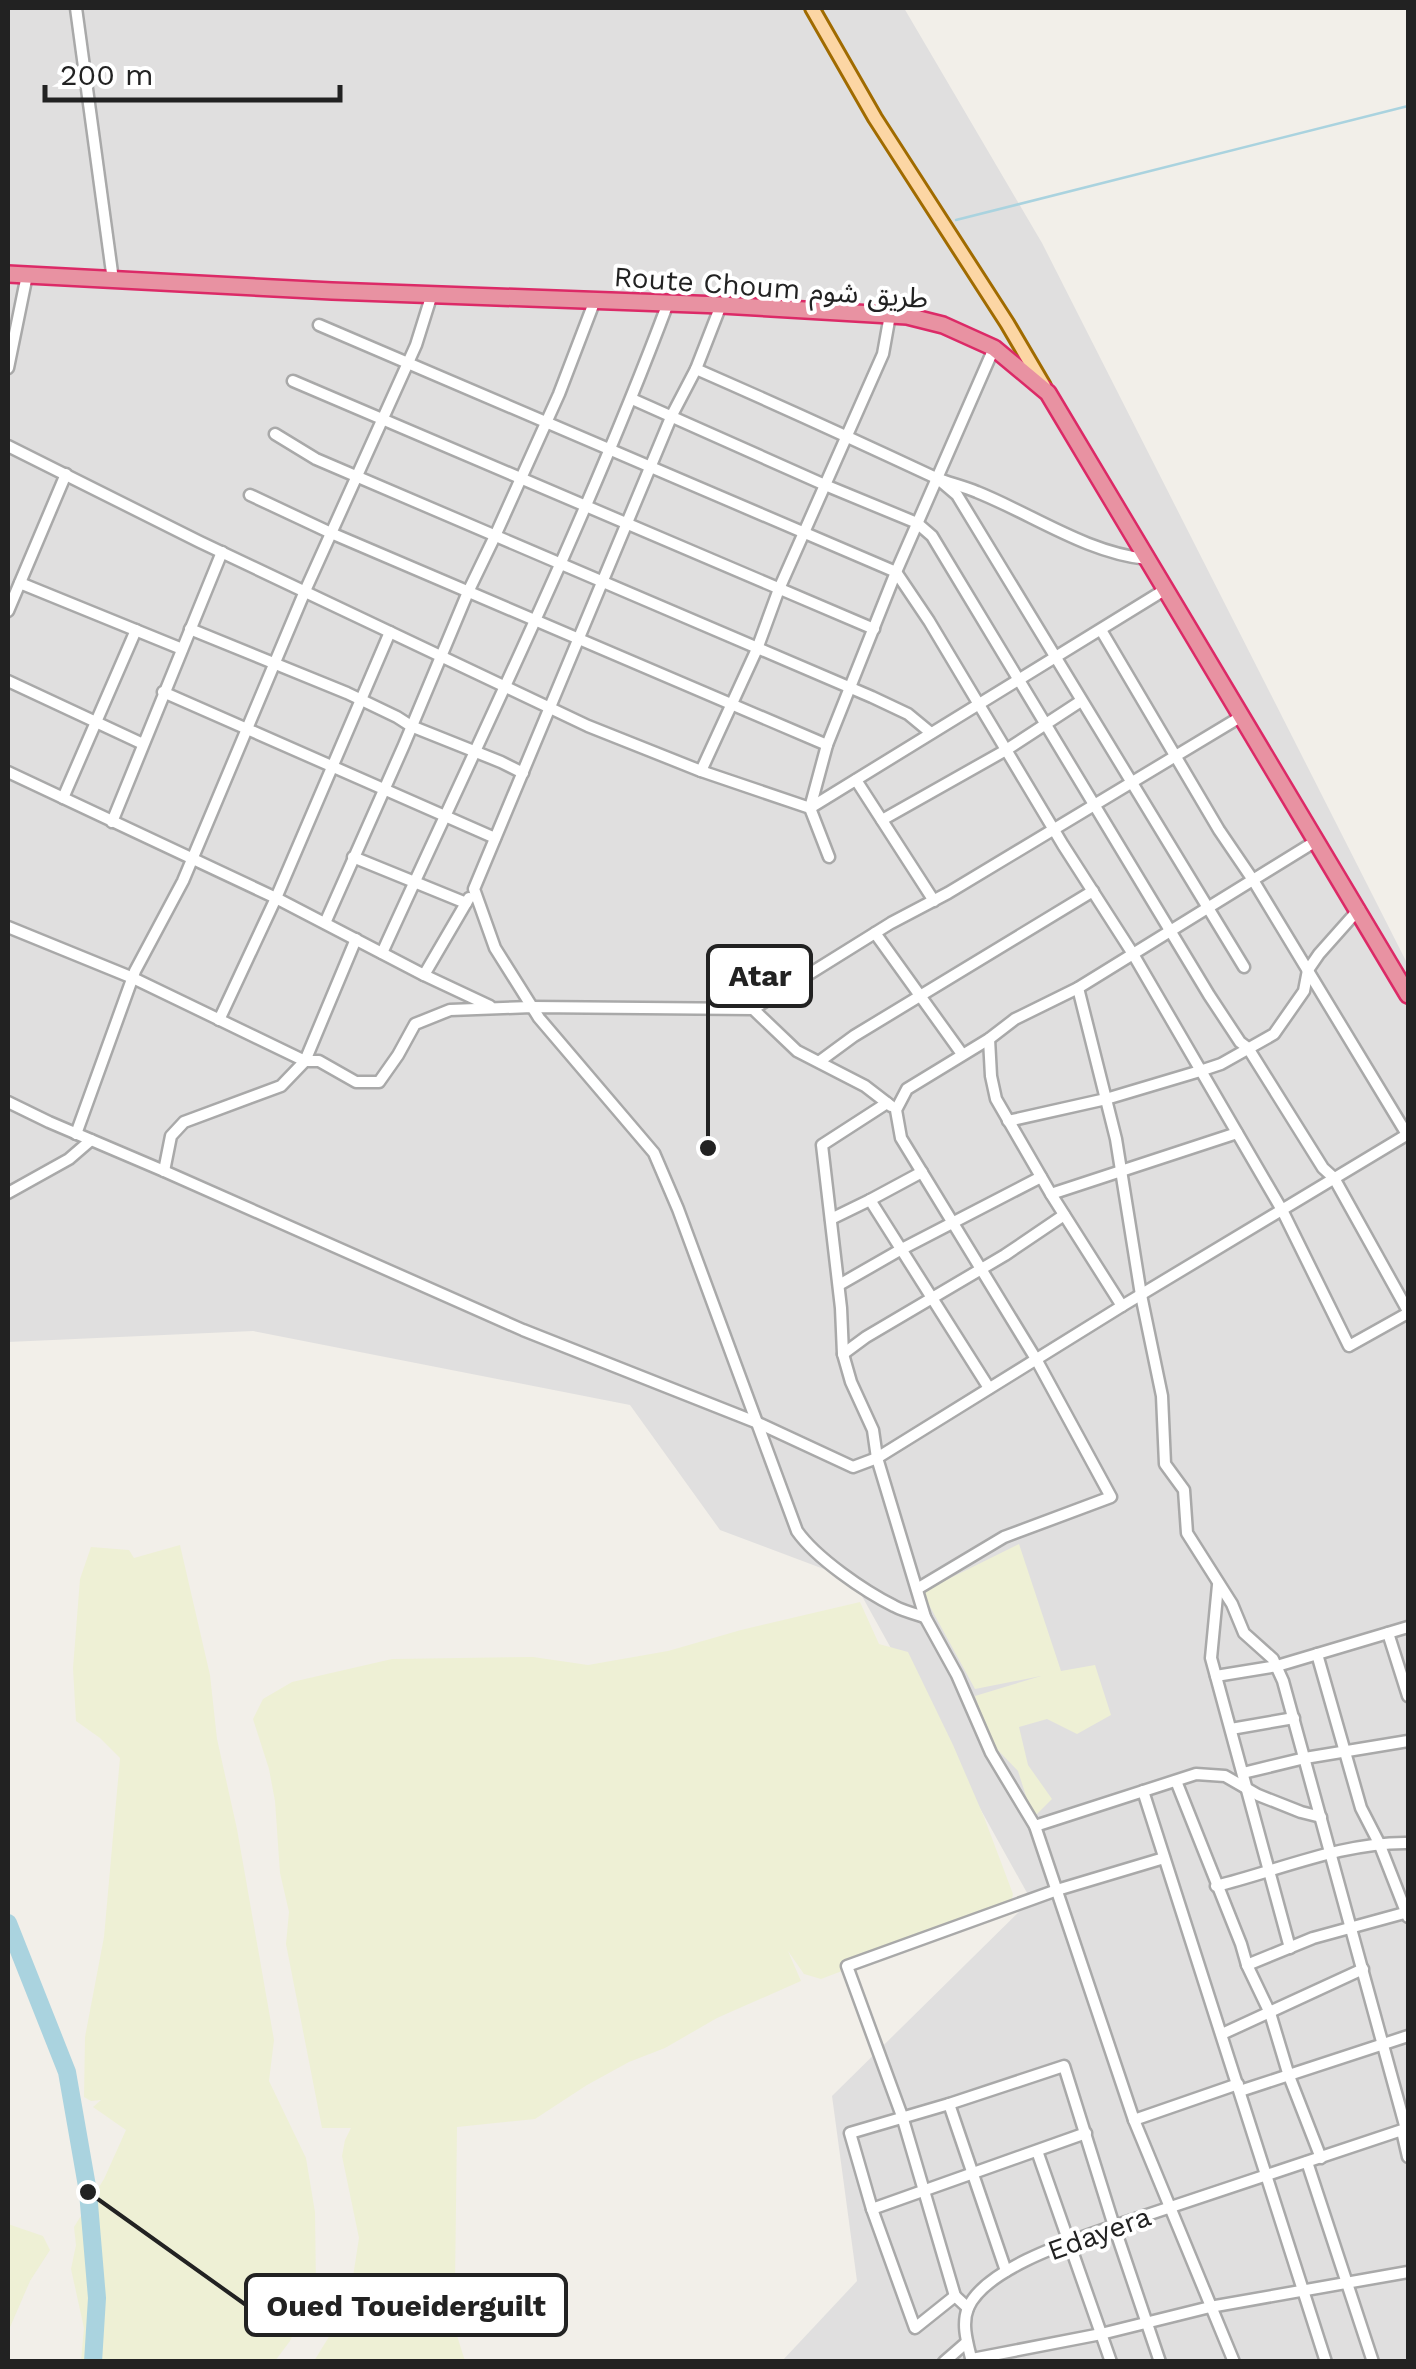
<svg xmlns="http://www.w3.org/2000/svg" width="1416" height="2369" font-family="'Work Sans','Noto Sans Arabic',sans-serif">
  <rect width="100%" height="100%" fill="#f2efe9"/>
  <polygon fill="#e0dfdf" points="8,8 904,8 1042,243 1408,965 1408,2361 782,2361 857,2281 832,2096 1031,1900 853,1580 720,1530 630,1405 253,1331 8,1342"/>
  <g fill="#eef0d5">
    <polygon points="1019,1544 1061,1671 1095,1665 1111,1715 1077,1734 1047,1719 1019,1727 1028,1765 1052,1799 1033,1818 1018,1771 992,1744 975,1696 1041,1676 975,1689 922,1592"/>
    <polygon points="180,1545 210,1675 217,1739 237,1829 274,2040 269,2081 306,2158 315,2212 316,2287 290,2341 275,2361 81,2361 84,2328 71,2269 76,2245 74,2227 104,2179 126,2130 93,2107 101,2100 91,2101 84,2097 85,2037 104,1937 120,1758 100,1738 76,1721 73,1668 80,1579 91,1547 129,1550 134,1558"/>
    <polygon points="860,1602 879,1644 908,1652 953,1745 984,1817 1013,1894 1010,1907 821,1979 804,1974 788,1951 801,1981 717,2018 665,2048 629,2062 587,2085 535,2119 457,2127 455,2283 446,2301 465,2361 314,2361 340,2319 352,2283 359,2238 342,2156 345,2140 351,2128 322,2128 286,1944 289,1912 280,1873 275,1801 269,1769 253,1719 263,1699 292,1682 392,1659 533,1657 588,1665 668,1651 741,1630"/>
    <polygon points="8,2224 43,2236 50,2250 30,2281 8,2332"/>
  </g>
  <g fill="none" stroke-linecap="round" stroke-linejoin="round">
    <polyline stroke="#aad3df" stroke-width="2.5" points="956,220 1408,106"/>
    <polyline stroke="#aad3df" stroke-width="18" points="8,1923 67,2072 88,2192 97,2298 93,2362"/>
    <defs>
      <g id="minor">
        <polyline points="76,8 113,280"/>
        <path d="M721 305 696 369 672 415 474 889 495 948 539 1018 654 1153 678 1209 797 1531C816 1558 864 1591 894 1606 903 1611 915 1614 925 1617"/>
        <polyline points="319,325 896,572 929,621 1063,845 1133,954 1282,1210 1349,1346 1408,1313"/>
        <polyline points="8,368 27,275"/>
        <path d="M696 369C776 404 855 440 934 477 948 483 963 486 977 492 1032 514 1087 553 1147 559"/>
        <polyline points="293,381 874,629"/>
        <polyline points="632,399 825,485 917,523 932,536 1209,995 1240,1042 1248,1048 1323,1168 1334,1178 1408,1311"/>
        <polyline points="275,434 316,459 872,697 908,714 931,733"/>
        <polyline points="8,446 200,542 588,726 701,771 810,808 1166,589"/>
        <polyline points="937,478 957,495 1244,967"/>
        <polyline points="250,495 331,533 827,745"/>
        <polyline points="20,583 182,649"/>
        <polyline points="8,611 66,474"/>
        <polyline points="190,629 347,693 397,717 411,726 501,762 523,773"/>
        <polyline points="1101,630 1219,830 1253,880 1408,1136"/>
        <polyline points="390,632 276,898 424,975 490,1006"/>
        <polyline points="8,681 143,744"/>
        <polyline points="163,692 495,838"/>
        <polyline points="701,771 757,649 779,589 883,354 890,315"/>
        <polyline points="8,772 276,898 219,1020"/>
        <polyline points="856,780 934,901"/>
        <polyline points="63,798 136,630"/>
        <polyline points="882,820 1006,750 1081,701"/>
        <polyline points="112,822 222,552"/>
        <polyline points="353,857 466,903"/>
        <polyline points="829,857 810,808 827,745 896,572 994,348"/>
        <polyline points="325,923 404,745 468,592 495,536 559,394 595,300"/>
        <polyline points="8,927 133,978 305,1061 356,939"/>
        <polyline points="875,933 962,1054"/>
        <path d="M382 953C480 738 585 524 668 303"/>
        <polyline points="424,975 469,898"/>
        <polyline points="1078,988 1116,1139 1141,1295 1162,1396 1165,1464 1184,1490 1187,1533 1232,1604 1244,1633 1273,1659 1283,1681 1406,2129"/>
        <polyline points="753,1009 891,923 948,893 1242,716"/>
        <polyline points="989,1039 991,1076 996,1099 1051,1194 1122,1306"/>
        <polyline points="820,1061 854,1036 1093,891"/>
        <polyline points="8,1102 49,1122 164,1171 523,1330 758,1423 853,1467 877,1458 1122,1306 1408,1134"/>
        <polyline points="887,1103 822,1145 841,1308 843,1354 851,1382 873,1430 877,1458 925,1617 957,1675 991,1753 1035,1826 1134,2120 1234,2362"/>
        <polyline points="1008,1121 1106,1099 1200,1071 1221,1064 1274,1034 1304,991 1308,970 1319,954 1359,909"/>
        <polyline points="76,1134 135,971 183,881 305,591 416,345 432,294"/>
        <polyline points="164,1171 171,1136 184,1122 281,1086 305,1061 319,1061 356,1082 379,1082 398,1055 415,1024 450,1010 532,1007 753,1009 797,1051 865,1086 891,1106"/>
        <polyline points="8,1193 69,1159 91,1140"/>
        <polyline points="1051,1194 1237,1133"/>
        <polyline points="870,1200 922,1172"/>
        <polyline points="831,1219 870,1200 989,1388"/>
        <polyline points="839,1285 900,1250 1041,1177"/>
        <polyline points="843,1354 866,1337 1005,1255 1064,1215"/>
        <polyline points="1218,1585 1211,1658 1290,1948"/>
        <polyline points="917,1589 1004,1537 1111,1497 1036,1359 901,1138 896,1110 907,1089 989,1039 1015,1019 1078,988 1316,841"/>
        <polyline points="1388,1633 1408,1696"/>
        <polyline points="1317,1654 1361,1808 1379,1843 1408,1917"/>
        <polyline points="1216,1676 1277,1666 1408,1627"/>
        <polyline points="1231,1729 1294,1718"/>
        <polyline points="1243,1773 1305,1758 1408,1741"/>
        <polyline points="1176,1781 1241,1944 1247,1965 1270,2013 1289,2076 1321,2158"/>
        <polyline points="1143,1791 1326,2362"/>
        <polyline points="1035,1826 1196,1774 1225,1776 1258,1795 1301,1812 1321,1817"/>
        <path d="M1216 1886C1280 1870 1343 1842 1408 1843"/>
        <polyline points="1247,1965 1313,1938 1408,1912"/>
        <polyline points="1222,2034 1363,1969"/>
        <polyline points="1240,2091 1408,2036"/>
        <polyline points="949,2104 1006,2271"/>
        <polyline points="1134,2120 1238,2084"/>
        <polyline points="1402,2131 1408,2157"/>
        <polyline points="1037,2151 1111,2362"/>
        <polyline points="1307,2162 1373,2362"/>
        <polyline points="872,2209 1086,2133"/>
        <polyline points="955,2296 902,2116 847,1966 1057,1890 1164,1858"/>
        <polyline points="968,2308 955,2296 915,2328 872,2209 850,2133 949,2104 1064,2066 1114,2226 1160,2362"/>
        <polyline points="972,2359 1101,2334 1210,2307 1408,2272"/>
        <polyline points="944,2362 967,2342"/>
        <path d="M972 2362C968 2345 961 2325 968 2308 985 2268 1074 2240 1114 2226L1408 2128"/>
      </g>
      <polyline id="major" points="812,8 875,118 1007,323 1044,386"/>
      <polyline id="highway" points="8,274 332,291 721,305 907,316 943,325 994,348 1048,393 1408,995"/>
    </defs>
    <use href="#minor" stroke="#a9a9a9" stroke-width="15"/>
    <use href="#major" stroke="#a06b00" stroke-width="18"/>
    <use href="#highway" stroke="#dc2a67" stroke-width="20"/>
    <use href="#minor" stroke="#fff" stroke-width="10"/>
    <use href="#major" stroke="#fcd6a4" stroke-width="12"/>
    <use href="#highway" stroke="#e892a2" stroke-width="15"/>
  </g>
  <g text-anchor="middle" stroke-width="8" stroke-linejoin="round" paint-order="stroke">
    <g font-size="28" fill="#222" stroke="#fff">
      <text transform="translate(771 287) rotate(4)" y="10">Route Choum طريق شوم</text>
      <text transform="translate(1099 2233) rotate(-20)" y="10">Edayera</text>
    </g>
  </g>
  <path fill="none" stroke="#222" stroke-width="4" d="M708 1148L708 976M88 2192L246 2305"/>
  <g fill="#222" stroke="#fff" stroke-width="4">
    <circle cx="708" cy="1148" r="10"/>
    <circle cx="88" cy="2192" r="10"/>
  </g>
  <g fill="#fff" stroke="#222" stroke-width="4">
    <rect x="708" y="946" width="103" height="60" rx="10"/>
    <rect x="246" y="2275" width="320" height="60" rx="10"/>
  </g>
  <g font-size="30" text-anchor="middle" font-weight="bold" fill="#222">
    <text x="760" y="986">Atar</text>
    <text x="406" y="2316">Oued Toueiderguilt</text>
  </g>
  <rect width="1416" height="2369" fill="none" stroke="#222222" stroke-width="20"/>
  <path d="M45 85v15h295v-15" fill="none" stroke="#222222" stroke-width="5"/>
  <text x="60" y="85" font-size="30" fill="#222222" stroke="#ffffff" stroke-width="8" paint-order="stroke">200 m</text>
</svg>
